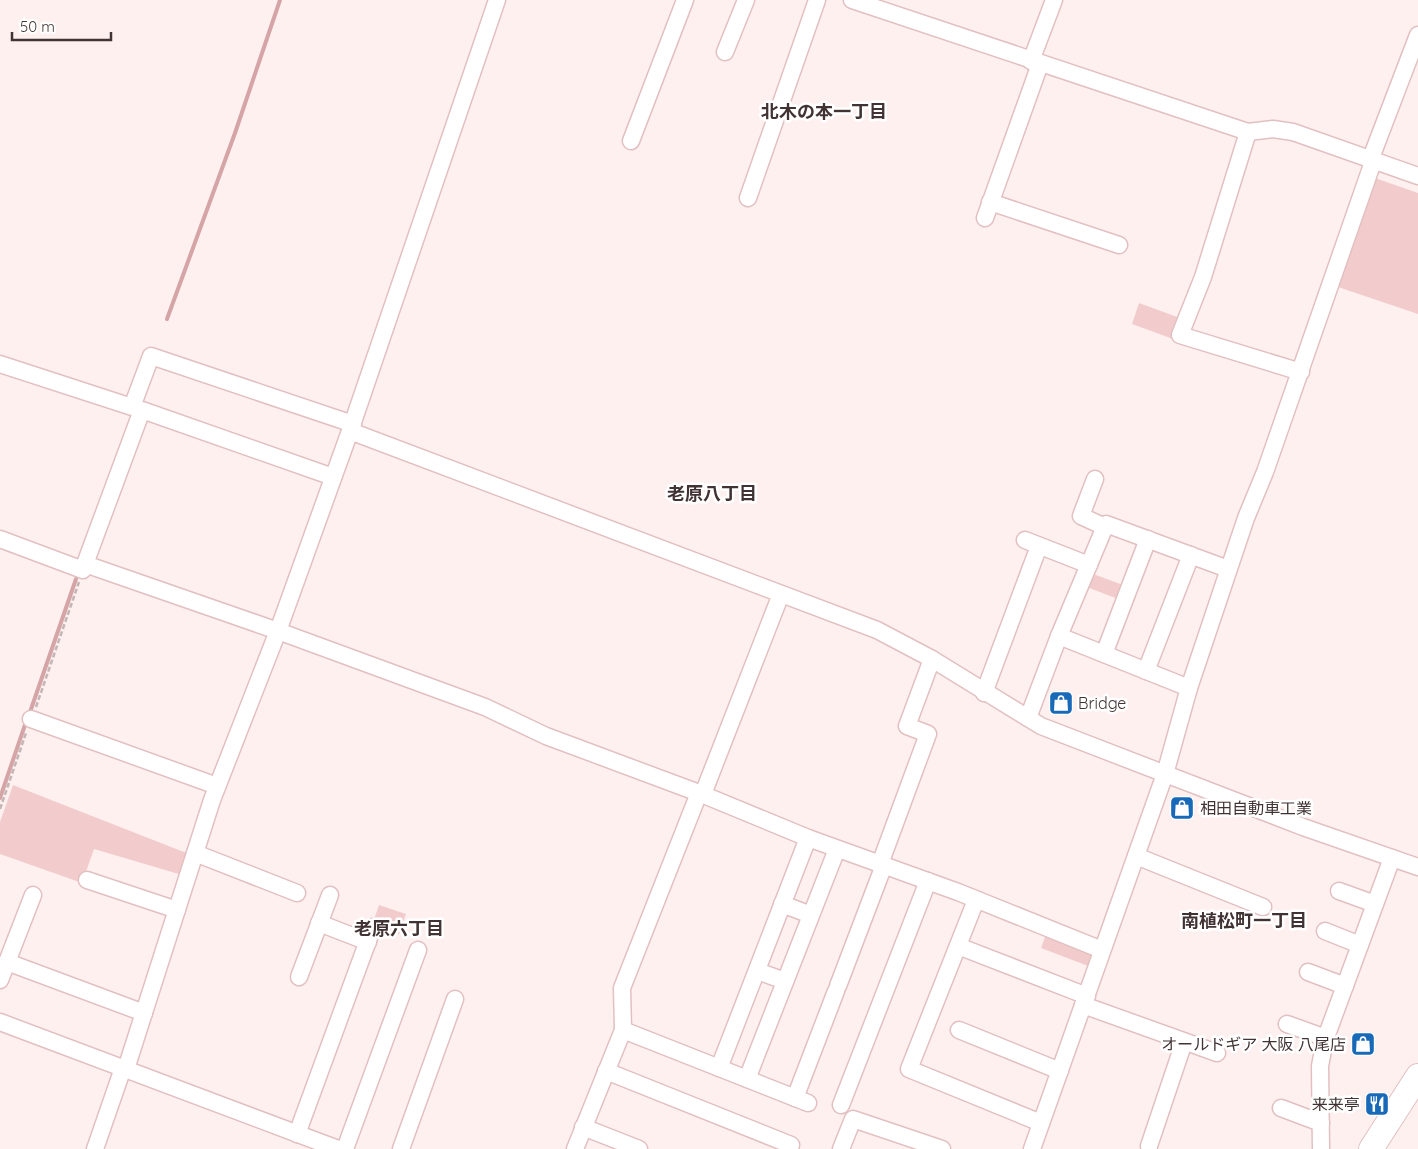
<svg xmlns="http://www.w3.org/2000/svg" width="1418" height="1149" font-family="Quicksand,'Noto Sans JP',sans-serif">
  <rect width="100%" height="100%" fill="#fff0f0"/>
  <g fill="#f2cccd">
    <polygon points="1375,178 1418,193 1418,314 1338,287"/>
    <polygon points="1139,303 1180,318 1173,339 1132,324"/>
    <polygon points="1088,572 1123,585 1118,599 1084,586"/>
    <polygon points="13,785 189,854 182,875 94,849 82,883 0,854 0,822"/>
    <polygon points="379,905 406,914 399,934 372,925"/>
    <polygon points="1046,934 1093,952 1088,966 1041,948"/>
  </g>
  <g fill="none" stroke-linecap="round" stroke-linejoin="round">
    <g stroke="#d5a4a6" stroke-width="4">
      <polyline points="167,319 235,133 280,0"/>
      <polyline points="29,715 76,579"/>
      <polyline points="0,798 26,722"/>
    </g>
    <defs>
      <g id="minor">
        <polyline points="852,0 1248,132 1273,129 1293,132 1418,176"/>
        <polyline points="725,52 746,0"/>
        <polyline points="1031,61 1054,0"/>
        <polyline points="1248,132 1203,277 1180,335 1301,372"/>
        <polyline points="631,141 685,0"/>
        <polyline points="1371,158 1418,35"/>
        <polyline points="748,198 817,0"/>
        <polyline points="990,202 1119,245"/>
        <polyline points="985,218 1040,64"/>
        <polyline points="0,364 132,407 151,356 353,424"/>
        <polyline points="350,431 877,630 932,659 1041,726 1303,827 1418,867"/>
        <polyline points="333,477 142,410 85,564 278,631 485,707 546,736 699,793 808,838 958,892 1102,950"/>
        <polyline points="1095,479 1081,516 1105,527"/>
        <polyline points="0,539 83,570"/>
        <polyline points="1025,540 1089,565"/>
        <polyline points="1059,636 1189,688"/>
        <polyline points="1104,654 1148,539"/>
        <polyline points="1146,671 1191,555"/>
        <polyline points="984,693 1039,546"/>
        <polyline points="1028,718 1059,636 1106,524 1228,569"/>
        <polyline points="31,719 217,786"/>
        <polyline points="703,794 781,594"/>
        <polyline points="195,853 297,893"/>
        <polyline points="1136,856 1263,907"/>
        <polyline points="880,864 928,734 907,726 932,659"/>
        <polyline points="87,880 177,910"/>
        <polyline points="1339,891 1375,904"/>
        <polyline points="976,900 909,1069 1041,1123"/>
        <polyline points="782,904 811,915"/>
        <polyline points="319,923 368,942"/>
        <polyline points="1325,931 1360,945"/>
        <polyline points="958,946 1087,996"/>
        <polyline points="7,962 144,1013"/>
        <polyline points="757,971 785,981"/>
        <polyline points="1308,972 1345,986"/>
        <polyline points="299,977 330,895"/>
        <polyline points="0,980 33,895"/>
        <polyline points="838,986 884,865"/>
        <polyline points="1083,1005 1217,1053"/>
        <polyline points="0,1022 338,1149"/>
        <polyline points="1287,1024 1326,1038"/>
        <polyline points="623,1030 808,1103"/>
        <polyline points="959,1030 1060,1071"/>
        <polyline points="719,1068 808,838"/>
        <polyline points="126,1069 212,800 278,631 350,431 497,0"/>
        <polyline points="606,1071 791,1145"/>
        <polyline points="747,1079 837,849"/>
        <polyline points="795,1098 836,991"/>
        <polyline points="841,1105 928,881"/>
        <polyline points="1281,1108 1321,1123"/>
        <polyline points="583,1127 639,1149"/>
        <polyline points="297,1134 373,927"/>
        <polyline points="1149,1146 1184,1042"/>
        <polyline points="95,1149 123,1068"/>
        <polyline points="345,1149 418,950"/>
        <polyline points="401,1149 455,999"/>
        <polyline points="575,1149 623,1030 622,988 699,793"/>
        <polyline points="841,1149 853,1119 942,1149"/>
        <polyline points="1032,1149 1165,774 1189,688 1246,518 1265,472 1374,159"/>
        <polyline points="1321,1149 1320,1066 1325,1040 1392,858"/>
      </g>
      <polyline id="highway" points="1371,1149 1418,1076"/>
    </defs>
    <use href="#minor" stroke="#e2c0c1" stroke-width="19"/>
    <use href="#highway" stroke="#e2c0c1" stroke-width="26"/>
    <g stroke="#c4b6b6" stroke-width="2.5" stroke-dasharray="5 2.5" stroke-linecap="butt">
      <polyline points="36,707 79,582"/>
      <polyline points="0,809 26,733"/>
    </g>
    <use href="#minor" stroke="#fff" stroke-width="16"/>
    <use href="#highway" stroke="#fff" stroke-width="24"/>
  </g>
  <defs>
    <symbol id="shop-square" viewBox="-11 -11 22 22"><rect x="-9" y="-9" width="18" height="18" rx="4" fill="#1869b7" stroke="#fff"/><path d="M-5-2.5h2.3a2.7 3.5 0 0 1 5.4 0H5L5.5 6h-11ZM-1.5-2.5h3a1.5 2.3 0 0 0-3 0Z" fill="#fff"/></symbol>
    <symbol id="restaurant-square" viewBox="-11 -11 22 22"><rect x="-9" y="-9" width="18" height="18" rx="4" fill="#1869b7" stroke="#fff"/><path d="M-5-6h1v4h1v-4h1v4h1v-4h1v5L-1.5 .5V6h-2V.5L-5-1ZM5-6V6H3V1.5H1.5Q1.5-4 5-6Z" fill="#fff"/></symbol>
  </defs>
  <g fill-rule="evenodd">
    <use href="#shop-square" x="1047" y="689" width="28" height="28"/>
    <use href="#shop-square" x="1168" y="794" width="28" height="28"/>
    <use href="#shop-square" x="1349" y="1030" width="28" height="28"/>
    <use href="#restaurant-square" x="1363" y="1090" width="28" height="28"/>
  </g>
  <g text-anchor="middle" stroke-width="5" stroke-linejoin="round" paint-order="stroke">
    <g font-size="16" fill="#413334" stroke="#fff" text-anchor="start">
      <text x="1078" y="709">Bridge</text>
      <text x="1200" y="814">相田自動車工業</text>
      <text x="1346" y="1050" text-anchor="end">オールドギア 大阪 八尾店</text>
      <text x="1360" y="1110" text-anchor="end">来来亭</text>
    </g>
    <g font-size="18" font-weight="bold" fill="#413334" stroke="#fff">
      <text x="824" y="118">北木の本一丁目</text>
      <text x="712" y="500">老原八丁目</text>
      <text x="1244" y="927">南植松町一丁目</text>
      <text x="399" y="935">老原六丁目</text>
    </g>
  </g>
  <path d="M12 32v8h99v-8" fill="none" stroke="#413334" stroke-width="2.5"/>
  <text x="20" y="32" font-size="15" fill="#413334" stroke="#ffffff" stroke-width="4" paint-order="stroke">50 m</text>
</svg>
